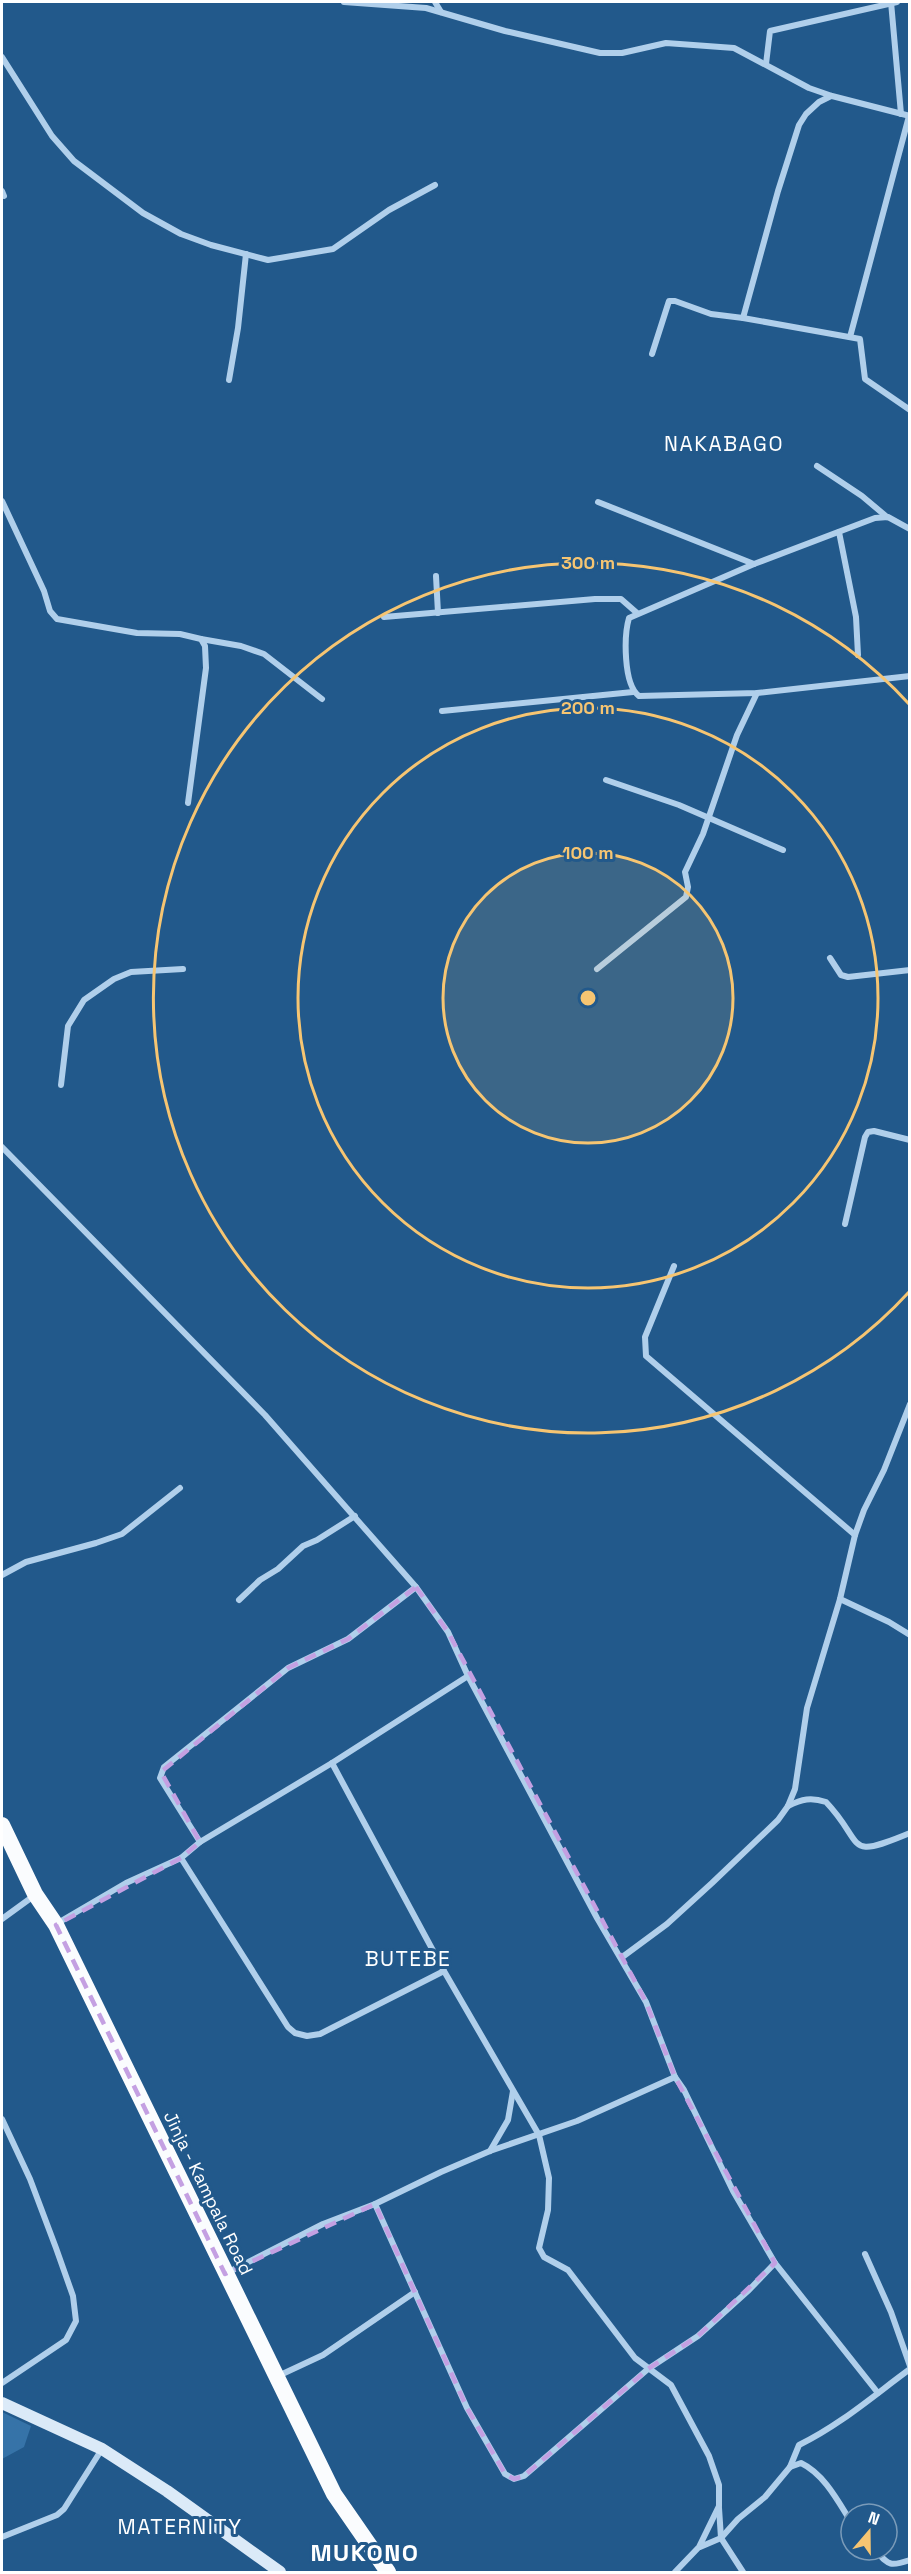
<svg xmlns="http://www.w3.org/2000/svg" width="911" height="2574" font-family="'Space Grotesk',sans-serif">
  <rect width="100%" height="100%" fill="#22598b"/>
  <polygon fill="#3673a8" points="2,2412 31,2426 24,2447 2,2459"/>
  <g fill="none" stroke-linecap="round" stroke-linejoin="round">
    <g stroke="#b0cfeb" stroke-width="6">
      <polyline points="344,2 426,8 505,31 600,53 622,53 666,43 734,48 809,88 832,96 910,116"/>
      <polyline points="435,2 441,12"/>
      <polyline points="891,2 901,114"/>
      <polyline points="2,57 52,136 74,161 143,213 181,234 211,245 268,260 333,249 389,210 435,185"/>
      <polyline points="766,64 770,31 897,2"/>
      <polyline points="2,191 4,196"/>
      <polyline points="743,318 860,339 865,379 910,410"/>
      <polyline points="850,337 909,116"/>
      <polyline points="652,354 669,301 675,301 711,314 743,318 778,191 799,125 806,114 819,102 831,96"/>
      <polyline points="229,380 238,328 246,254"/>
      <polyline points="817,466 862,496 887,517"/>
      <polyline points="2,501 44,591 50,611 57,619 137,633 180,634 201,639 205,646 206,668 188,803"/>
      <polyline points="598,502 754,564"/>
      <path d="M910 529 888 517 875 518 754 564 629 618C624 635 623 684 639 696L757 693 910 676"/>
      <polyline points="839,532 856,617 858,655"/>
      <polyline points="436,576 438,613"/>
      <polyline points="384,617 595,599 621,599 637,613"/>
      <polyline points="201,639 241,646 264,654 322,699"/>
      <polyline points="442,711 633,692"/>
      <polyline points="606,780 679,805 783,850"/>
      <polyline points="830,958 841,975 848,977 910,970"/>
      <polyline points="597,969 686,897 688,887 685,872 703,834 737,735 757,693"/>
      <polyline points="61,1085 68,1026 84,1000 114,979 131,972 183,969"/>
      <polyline points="2,1147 265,1415 416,1587 448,1632 468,1676 597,1918 646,2002 675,2077 577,2121 490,2151 441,2172 375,2204 323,2224 227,2273"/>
      <polyline points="845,1224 865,1137 868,1132 874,1131 910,1140"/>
      <polyline points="674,1266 645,1337 646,1356 855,1535"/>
      <polyline points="2,1575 26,1562 96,1543 122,1534 180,1488"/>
      <polyline points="840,1599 889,1622 910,1635"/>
      <polyline points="239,1600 260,1580 278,1569 303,1546 317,1540 355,1516"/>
      <polyline points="332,1763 444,1971 539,2135 549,2178 548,2210 539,2248 544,2257 568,2270 635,2358 671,2385 709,2456 719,2485 719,2506 699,2547 675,2572"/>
      <path d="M788 1806C802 1799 811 1797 826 1802 866 1844 843 1861 910 1833"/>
      <polyline points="200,1842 160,1778 164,1767 288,1668 348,1639 416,1587"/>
      <polyline points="181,1858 288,2027 295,2033 307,2036 320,2034 444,1971"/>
      <polyline points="2,1919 35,1895"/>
      <polyline points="56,1924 126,1883 181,1858 200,1842 332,1763 468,1676"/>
      <polyline points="621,1958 667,1924 712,1883 778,1820 788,1806 795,1789 807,1708 840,1599 855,1535 864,1510 884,1470 910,1404"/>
      <polyline points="2,2119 30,2179 56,2248 73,2296 76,2321 66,2340 2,2383"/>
      <polyline points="490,2151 508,2120 513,2091"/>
      <polyline points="375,2204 467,2408 505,2474 514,2479 524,2476 648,2369 698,2336 749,2290 775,2263 733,2191 684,2090 675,2077"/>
      <polyline points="865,2254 891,2312 910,2366"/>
      <polyline points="775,2263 878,2393"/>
      <polyline points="278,2376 323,2355 415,2292"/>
      <path d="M790 2467 799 2445C840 2425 873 2396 910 2369"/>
      <polyline points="719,2508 721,2538 743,2572"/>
      <polyline points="2,2537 57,2515 64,2509 102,2449"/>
      <path d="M700 2547 721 2538 738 2519 765 2497 790 2467 801 2463C824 2474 838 2501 851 2522"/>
      <path d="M875 2550C889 2565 889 2567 910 2560"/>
    </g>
    <polyline stroke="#dbeaf8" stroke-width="12" points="2,2403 102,2449 167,2491 280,2572"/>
    <polyline stroke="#fafcfe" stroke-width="16" points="2,1825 35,1894 56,1925 334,2494 388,2572"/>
  </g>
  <path fill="none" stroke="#c4a0e2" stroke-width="4.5" stroke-dasharray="12 8" stroke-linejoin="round" d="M416 1587 448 1632 646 2002 675 2077 775 2263 698 2336 648 2369 524 2476 514 2479 505 2474 467 2408 375 2204 225 2274 56 1925 181 1858 200 1842 161 1772 288 1668 348 1639Z"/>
  <circle cx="588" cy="998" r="145" fill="#f6c572" fill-opacity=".12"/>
  <g fill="none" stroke="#f6c572" stroke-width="3">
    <circle cx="588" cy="998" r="145"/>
    <circle cx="588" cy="998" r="290"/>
    <path d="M909 1292A435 435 0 1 1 909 704"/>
  </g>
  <g text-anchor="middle" stroke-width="6" stroke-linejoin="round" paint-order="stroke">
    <g font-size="18" fill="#fff" stroke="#22598b">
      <text transform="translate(208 2193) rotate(64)" y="6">Jinja - Kampala Road</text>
    </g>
    <g font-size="21" letter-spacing="1.5" fill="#fff" stroke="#22598b">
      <text x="724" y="451">NAKABAGO</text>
      <text x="408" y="1966">BUTEBE</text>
      <text x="180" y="2534">MATERNITY</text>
    </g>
    <g font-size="24" font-weight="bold" letter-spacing="1.5" fill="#fff" stroke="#22598b">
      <text x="365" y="2561">MUKONO</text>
    </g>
  </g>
  <circle cx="588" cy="998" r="9" fill="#f6c572" stroke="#22598b" stroke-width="3"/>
  <g font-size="18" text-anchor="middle" font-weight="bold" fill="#f6c572" stroke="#22598b" stroke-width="6" stroke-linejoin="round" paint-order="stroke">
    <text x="588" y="569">300 m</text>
    <text x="588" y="714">200 m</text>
    <text x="588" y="859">100 m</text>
  </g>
  <rect width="911" height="2574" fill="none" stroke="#ffffff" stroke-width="6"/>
  <g transform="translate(869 2532) rotate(20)"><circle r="28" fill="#22598b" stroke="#7a9bb9" stroke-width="1.5"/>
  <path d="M0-4.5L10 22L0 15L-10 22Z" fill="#f6c572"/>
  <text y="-9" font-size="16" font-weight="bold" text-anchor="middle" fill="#ffffff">N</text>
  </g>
</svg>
